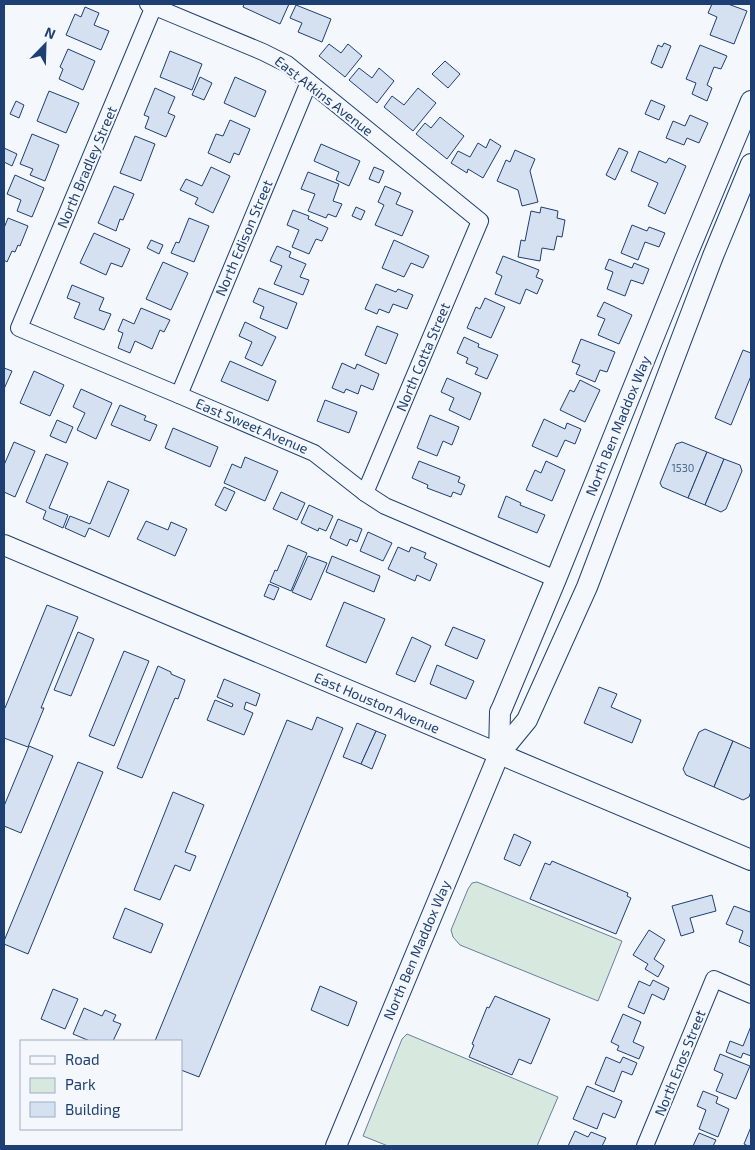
<svg xmlns="http://www.w3.org/2000/svg" width="755" height="1150" font-family="'Exo 2',sans-serif">
  <rect width="100%" height="100%" fill="#f4f7fb"/>
  <g fill="#d7e8df" stroke="#687fa3">
    <polygon points="477,882 622,941 598,1001 460,945 453,937 451,930 468,889 472,883"/>
    <polygon points="407,1034 558,1097 537,1146 388,1146 363,1136 402,1039"/>
  </g>
  <g fill="#d5e0f0" stroke="#1d3f73">
    <polygon points="244,4 289,4 280,24 243,7"/>
    <polygon points="712,4 728,4 747,11 734,44 710,35 717,17 708,13"/>
    <polygon points="296,5 331,19 322,42 298,32 302,23 290,18"/>
    <polygon points="85,7 99,13 94,25 109,31 101,50 66,35 75,14 81,17"/>
    <polygon points="664,43 671,46 662,68 651,63 658,45 662,47"/>
    <polygon points="329,44 341,53 348,44 362,56 345,77 319,56"/>
    <polygon points="700,45 727,56 721,69 714,67 707,85 712,88 707,101 692,94 696,83 686,79"/>
    <polygon points="68,49 95,61 83,90 59,79 63,69 60,67"/>
    <polygon points="170,51 202,64 192,90 160,77"/>
    <polygon points="445,61 460,74 448,88 432,74"/>
    <polygon points="359,68 372,78 379,68 394,81 377,103 349,80"/>
    <polygon points="200,77 212,83 204,100 192,95"/>
    <polygon points="235,77 266,91 255,117 224,103"/>
    <polygon points="155,88 175,97 168,113 175,116 166,137 145,128 149,117 144,115"/>
    <polygon points="418,88 436,103 413,131 384,107 392,96 404,105"/>
    <polygon points="49,91 79,103 66,133 37,121"/>
    <polygon points="651,100 665,106 659,120 645,114"/>
    <polygon points="16,101 24,105 19,118 10,114"/>
    <polygon points="690,115 708,123 699,143 687,138 684,145 666,138 673,121 685,126"/>
    <polygon points="440,117 464,136 447,159 416,134 425,123 431,128"/>
    <polygon points="230,120 250,129 239,155 234,153 230,163 208,153 216,134 223,136"/>
    <polygon points="32,134 59,145 45,181 30,175 33,169 20,164"/>
    <polygon points="135,136 155,144 141,181 120,173"/>
    <polygon points="490,139 501,146 483,178 468,169 467,173 451,163 458,151 470,157 478,143 486,148"/>
    <polygon points="321,144 360,161 349,186 336,180 339,172 314,161"/>
    <polygon points="4,148 17,154 12,166 4,162"/>
    <polygon points="619,148 628,152 615,180 606,175"/>
    <polygon points="515,150 535,159 530,171 538,202 522,206 518,190 497,181 506,160 510,162"/>
    <polygon points="639,151 666,163 669,158 686,166 665,214 648,206 658,183 631,171"/>
    <polygon points="211,167 230,176 213,213 195,204 198,198 180,190 186,179 202,186"/>
    <polygon points="374,167 384,171 379,183 369,179"/>
    <polygon points="308,172 339,184 333,201 342,204 336,217 328,214 326,218 308,211 315,194 301,189"/>
    <polygon points="15,175 44,188 32,217 17,211 21,200 7,194"/>
    <polygon points="114,186 134,194 123,220 120,219 116,231 98,223"/>
    <polygon points="385,186 401,193 396,204 413,211 402,236 375,225 384,205 378,202"/>
    <polygon points="356,207 365,211 361,220 352,216"/>
    <polygon points="541,207 558,211 557,218 565,220 562,237 557,236 554,250 542,248 540,261 518,257 521,240 525,241 531,211 540,213"/>
    <polygon points="293,210 309,216 308,219 328,228 322,241 316,239 309,254 292,247 299,230 287,225"/>
    <polygon points="8,218 28,226 20,246 18,245 15,252 12,251 7,262 4,260 4,228"/>
    <polygon points="189,218 209,226 194,262 171,253 176,242 179,243"/>
    <polygon points="632,225 647,231 649,227 665,233 659,247 645,242 638,260 621,253"/>
    <polygon points="94,233 130,249 122,267 111,263 106,275 80,263"/>
    <polygon points="151,240 163,245 159,254 147,248"/>
    <polygon points="394,240 429,256 423,268 411,263 404,277 382,268"/>
    <polygon points="277,246 291,252 289,257 306,264 300,277 309,280 303,295 274,284 282,266 270,261"/>
    <polygon points="503,256 539,270 536,277 543,280 537,294 526,289 520,304 495,294 502,276 496,273"/>
    <polygon points="609,259 632,268 634,263 649,269 643,284 631,280 625,296 607,289 613,272 605,269"/>
    <polygon points="163,262 188,273 171,310 146,299"/>
    <polygon points="376,284 396,292 398,289 413,295 407,309 393,304 389,313 379,309 377,314 365,309"/>
    <polygon points="72,285 104,298 99,310 111,314 104,330 74,318 80,303 67,298"/>
    <polygon points="259,288 297,303 287,329 260,318 264,307 253,302"/>
    <polygon points="485,298 505,307 491,338 467,328 476,307 480,309"/>
    <polygon points="604,302 632,315 619,344 598,335 605,319 597,316"/>
    <polygon points="141,308 170,320 164,332 160,330 152,349 135,341 130,353 118,348 123,333 118,331 123,319 134,324"/>
    <polygon points="245,322 276,337 262,366 245,358 252,342 239,336"/>
    <polygon points="377,326 398,334 386,364 365,355"/>
    <polygon points="464,337 479,344 478,347 498,355 487,379 475,374 478,368 466,363 468,358 457,353"/>
    <polygon points="581,339 615,352 607,372 600,370 595,382 576,374 580,365 572,362"/>
    <polygon points="743,350 751,353 751,376 731,425 715,418"/>
    <polygon points="230,361 276,381 268,401 221,381"/>
    <polygon points="342,363 355,369 357,364 379,374 373,390 361,385 358,394 346,389 344,393 332,388"/>
    <polygon points="4,368 12,371 4,389"/>
    <polygon points="34,371 64,385 50,416 20,403"/>
    <polygon points="447,378 481,393 470,420 449,410 454,398 441,392"/>
    <polygon points="580,380 600,390 585,422 560,410 570,390 574,392"/>
    <polygon points="81,389 112,403 96,439 77,430 85,413 73,407"/>
    <polygon points="325,400 357,412 349,433 317,421"/>
    <polygon points="120,405 146,416 144,420 157,425 150,441 111,425"/>
    <polygon points="430,415 459,427 452,445 443,441 437,456 417,448"/>
    <polygon points="544,419 565,429 567,423 581,429 575,444 565,440 557,457 532,446"/>
    <polygon points="57,420 73,427 66,443 50,436"/>
    <polygon points="173,428 218,447 210,467 165,448"/>
    <polygon points="14,442 35,451 15,497 4,492 4,465"/>
    <polygon points="682,442 707,452 688,498 662,487 660,483 676,444"/>
    <polygon points="707,452 724,459 705,505 688,498"/>
    <polygon points="46,454 68,463 49,508 68,515 63,528 43,519 46,511 26,502"/>
    <polygon points="245,457 278,471 265,501 224,483 232,464 241,468"/>
    <polygon points="724,459 740,465 742,471 726,509 721,512 705,505"/>
    <polygon points="419,461 460,477 458,482 465,485 461,495 453,492 451,497 427,488 428,485 412,478"/>
    <polygon points="546,461 565,470 552,501 526,490 535,470 541,473"/>
    <polygon points="108,481 129,490 109,537 89,528 85,537 65,528 70,516 90,524"/>
    <polygon points="224,487 235,492 226,511 215,505"/>
    <polygon points="281,492 305,503 297,520 273,509"/>
    <polygon points="506,496 521,503 520,505 545,515 537,533 498,517"/>
    <polygon points="309,505 333,516 326,531 319,528 318,531 301,523"/>
    <polygon points="338,519 362,529 357,542 350,539 347,546 330,538"/>
    <polygon points="146,521 168,530 171,522 187,529 175,556 137,539"/>
    <polygon points="368,532 392,543 383,561 360,551"/>
    <polygon points="288,545 307,553 291,591 270,582 275,570 277,571"/>
    <polygon points="398,547 409,552 411,547 426,553 424,558 437,564 430,581 417,575 415,581 388,569"/>
    <polygon points="308,556 327,563 311,600 292,592"/>
    <polygon points="332,556 380,576 374,592 326,572"/>
    <polygon points="269,584 279,588 274,600 264,596"/>
    <polygon points="344,602 385,619 366,663 326,646"/>
    <polygon points="47,605 78,617 41,708 44,708 28,747 4,738 4,707 5,708"/>
    <polygon points="453,627 485,640 477,659 445,645"/>
    <polygon points="78,632 94,639 71,696 54,690"/>
    <polygon points="412,637 431,646 415,682 396,674"/>
    <polygon points="124,651 149,661 114,746 89,736"/>
    <polygon points="437,665 474,681 466,699 430,684"/>
    <polygon points="158,666 171,672 171,674 185,680 178,699 175,698 142,778 117,768"/>
    <polygon points="224,679 260,694 256,706 246,702 244,709 253,713 244,735 207,720 215,700 232,707 233,704 217,697"/>
    <polygon points="599,687 617,694 611,707 641,720 632,743 584,723"/>
    <polygon points="317,717 343,728 199,1077 181,1070 181,1041 155,1041 287,720 312,730"/>
    <polygon points="357,723 376,731 361,764 343,757"/>
    <polygon points="705,729 733,741 714,787 686,775 683,769 699,732"/>
    <polygon points="376,731 386,735 372,769 361,764"/>
    <polygon points="733,741 751,749 751,791 749,797 743,800 714,787"/>
    <polygon points="29,746 53,756 21,833 4,826 4,806"/>
    <polygon points="78,762 103,772 28,954 4,944 4,941"/>
    <polygon points="173,792 204,805 185,852 196,856 190,871 175,865 160,900 134,890"/>
    <polygon points="514,834 531,842 520,866 504,859"/>
    <polygon points="552,861 628,893 627,896 631,898 616,934 530,899 545,863 550,865"/>
    <polygon points="712,895 716,911 690,918 694,932 681,936 672,906"/>
    <polygon points="734,906 750,912 751,908 751,947 739,942 743,931 726,924"/>
    <polygon points="125,908 163,924 151,953 113,938"/>
    <polygon points="649,930 665,940 654,959 664,966 658,977 645,969 648,964 633,955"/>
    <polygon points="653,980 669,988 664,1000 652,994 644,1014 628,1007 639,981 650,986"/>
    <polygon points="320,986 357,1002 348,1026 311,1010"/>
    <polygon points="53,989 78,999 65,1029 41,1019"/>
    <polygon points="495,996 550,1019 531,1064 519,1059 512,1075 469,1057 474,1045 472,1044 487,1007 489,1008"/>
    <polygon points="84,1008 102,1016 105,1010 116,1015 113,1021 121,1024 113,1041 90,1041 73,1034"/>
    <polygon points="623,1014 641,1022 633,1042 644,1047 639,1059 617,1050 619,1046 611,1042"/>
    <polygon points="751,1026 751,1056 743,1053 741,1058 726,1052 730,1041 743,1046"/>
    <polygon points="720,1054 750,1066 736,1099 716,1091 723,1074 714,1070"/>
    <polygon points="606,1057 620,1063 623,1057 637,1063 632,1075 622,1071 614,1092 595,1084"/>
    <polygon points="587,1086 622,1101 615,1118 603,1113 597,1129 573,1119"/>
    <polygon points="703,1091 718,1097 716,1103 729,1109 718,1137 699,1129 706,1110 697,1106"/>
    <polygon points="751,1127 751,1146 748,1146 744,1144"/>
    <polygon points="575,1131 588,1137 591,1132 606,1138 602,1146 568,1146"/>
    <polygon points="699,1133 716,1140 713,1146 693,1146"/>
  </g>
  <g fill="none" stroke-linecap="round" stroke-linejoin="round">
    <defs>
      <g id="minor">
        <polyline points="148,4 263,52 287,64 480,221 365,493"/>
        <polyline points="154,6 19,328 179,395 314,453 365,493 385,506 556,579"/>
        <polyline points="179,395 309,82"/>
        <polyline points="645,1146 714,979 751,995"/>
      </g>
      <g id="major">
        <polyline points="4,545 751,860"/>
        <polyline points="499,754 500,712 502,708 556,579 686,257 751,101"/>
        <polyline points="336,1146 499,754 527,720 587,587 713,256 751,164"/>
      </g>
    </defs>
    <use href="#minor" stroke="#1d3f73" stroke-width="18"/>
    <use href="#major" stroke="#1d3f73" stroke-width="22"/>
    <use href="#minor" stroke="#f4f7fb" stroke-width="16"/>
    <use href="#major" stroke="#f4f7fb" stroke-width="20"/>
  </g>
  <g text-anchor="middle" stroke-width="4" stroke-linejoin="round" paint-order="stroke">
    <g font-size="11" fill="#4b6792">
      <text x="683" y="472">1530</text>
    </g>
    <g font-size="14" fill="#1d3f73" stroke="#f4f7fb">
      <text transform="translate(324 96) rotate(38)" y="5">East Atkins Avenue</text>
      <text transform="translate(87 167) rotate(-67)" y="5">North Bradley Street</text>
      <text transform="translate(244 238) rotate(-67)" y="5">North Edison Street</text>
      <text transform="translate(423 357) rotate(-67)" y="5">North Cotta Street</text>
      <text transform="translate(252 426) rotate(23)" y="5">East Sweet Avenue</text>
      <text transform="translate(618 426) rotate(-68)" y="5">North Ben Maddox Way</text>
      <text transform="translate(377 703) rotate(23)" y="5">East Houston Avenue</text>
      <text transform="translate(417 950) rotate(-67)" y="5">North Ben Maddox Way</text>
      <text transform="translate(680 1063) rotate(-68)" y="5">North Enos Street</text>
    </g>
  </g>
  <rect width="755" height="1150" fill="none" stroke="#1d3f73" stroke-width="10"/>
  <rect x="20" y="1040" width="162" height="90" fill="#f4f7fb" stroke="#9eadc5"/>
  <rect x="30" y="1056" width="25" height="8" fill="#f4f7fb" stroke="#9eadc5"/>
  <text x="65" y="1065" font-size="15" fill="#1d3f73">Road</text>
  <rect x="30" y="1078" width="25" height="15" fill="#d7e8df" stroke="#9eadc5"/>
  <text x="65" y="1090" font-size="15" fill="#1d3f73">Park</text>
  <rect x="30" y="1102" width="25" height="15" fill="#d5e0f0" stroke="#9eadc5"/>
  <text x="65" y="1115" font-size="15" fill="#1d3f73">Building</text>
  <g transform="translate(45 45) rotate(23)" stroke="#f4f7fb" stroke-width="4" paint-order="stroke">
  <path d="M0-4L9 19L0 12L-9 19Z" fill="#1d3f73"/>
  <text y="-8" font-size="14" font-weight="bold" text-anchor="middle" fill="#1d3f73">N</text>
  </g>
</svg>
